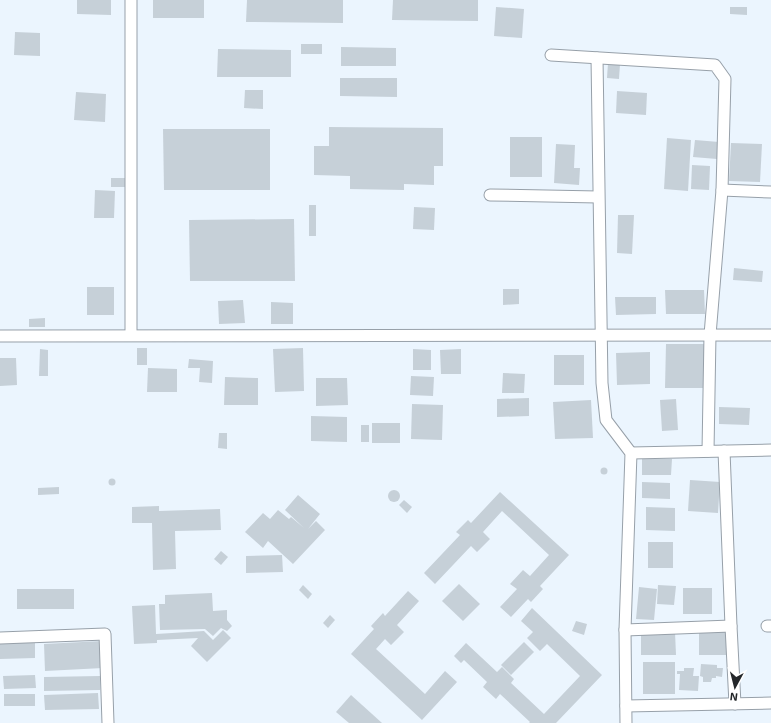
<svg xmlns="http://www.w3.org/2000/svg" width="771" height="723" font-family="'Exo 2',sans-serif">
  <rect width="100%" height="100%" fill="#ebf5fe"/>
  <g fill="#c6d0d8">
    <polygon points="77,0 111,0 111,15 77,14"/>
    <rect x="153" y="0" width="51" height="18"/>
    <polygon points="247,0 343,0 343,23 246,22"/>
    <polygon points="393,0 478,0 478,21 392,20"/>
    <polygon points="496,7 524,9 522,38 494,36"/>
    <polygon points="730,7 747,7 747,15 730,14"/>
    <polygon points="15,32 40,33 40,56 14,55"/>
    <rect x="301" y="44" width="21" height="10"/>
    <polygon points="341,47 396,48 396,66 341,66"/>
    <polygon points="218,49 291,50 291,77 217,77"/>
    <polygon points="608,63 620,64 619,79 607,78"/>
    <polygon points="340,78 397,78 397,97 340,96"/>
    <polygon points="245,90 263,90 263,109 244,108"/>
    <polygon points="617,91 647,93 646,115 616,113"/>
    <polygon points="76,92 106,94 105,122 74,120"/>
    <polygon points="329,127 443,128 443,166 434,166 434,185 404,184 404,190 350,189 350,176 314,175 314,146 329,146"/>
    <polygon points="163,129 270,129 270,190 164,190"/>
    <rect x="510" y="137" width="32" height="40"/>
    <polygon points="667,138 691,140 688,191 664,189"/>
    <polygon points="695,140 719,142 717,159 693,157"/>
    <polygon points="731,143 762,144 760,182 729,181"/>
    <polygon points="556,144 575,145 574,168 580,168 579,185 554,183"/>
    <polygon points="692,165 710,166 709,190 691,189"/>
    <polygon points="111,178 128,178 127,187 111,187"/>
    <polygon points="95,190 115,191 114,218 94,218"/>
    <rect x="309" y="205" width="7" height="31"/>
    <polygon points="414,207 435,208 434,230 413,229"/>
    <polygon points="618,215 634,215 632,254 617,253"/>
    <polygon points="294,219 295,281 190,281 189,220"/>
    <polygon points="734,268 763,271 762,282 733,280"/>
    <rect x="87" y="287" width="27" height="28"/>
    <polygon points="503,289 519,289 519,304 503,305"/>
    <polygon points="665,290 704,290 705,314 666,314"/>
    <polygon points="615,297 656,297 656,314 616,315"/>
    <polygon points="243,300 245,323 219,324 218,301"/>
    <polygon points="271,302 293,303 293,324 271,324"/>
    <polygon points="45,318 45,327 29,327 29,319"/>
    <polygon points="666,344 705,344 705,388 665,388"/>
    <rect x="137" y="348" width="10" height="17"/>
    <polygon points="303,348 304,391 275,392 273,349"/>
    <polygon points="40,349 48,350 48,376 39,376"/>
    <polygon points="413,349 431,350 431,370 413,370"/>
    <polygon points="461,349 461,374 441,374 440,350"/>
    <polygon points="650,352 650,384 617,385 616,353"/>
    <rect x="554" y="355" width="30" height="30"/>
    <polygon points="0,358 16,358 17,385 0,386"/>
    <polygon points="189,359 213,361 212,383 199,382 200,368 188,368"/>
    <polygon points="148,368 177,369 177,392 147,392"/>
    <polygon points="503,373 525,374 524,393 502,393"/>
    <polygon points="411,376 434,377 433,396 410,395"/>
    <polygon points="225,377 258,378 258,405 224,405"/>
    <polygon points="316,378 347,378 348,405 316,406"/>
    <polygon points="529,398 529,416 497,417 497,399"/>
    <polygon points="676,399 678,430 662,431 660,400"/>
    <polygon points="591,400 593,438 555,439 553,402"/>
    <polygon points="412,404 443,405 442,440 411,439"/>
    <polygon points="719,407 750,408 749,425 719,424"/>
    <polygon points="311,416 347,417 347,442 311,441"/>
    <rect x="372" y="423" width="28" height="20"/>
    <rect x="361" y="425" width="8" height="17"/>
    <polygon points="219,433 227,433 227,449 218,448"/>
    <polygon points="642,459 672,459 671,475 642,475"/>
    <circle cx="604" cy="471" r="3.5"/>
    <circle cx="112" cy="482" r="3.5"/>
    <polygon points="690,480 720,482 718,513 688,511"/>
    <polygon points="642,482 670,483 670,499 642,498"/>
    <polygon points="59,487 59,494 38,495 38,488"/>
    <circle cx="394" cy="496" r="6"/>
    <polygon points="500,492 569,555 540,586 543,589 531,602 528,599 511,617 500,607 517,589 510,584 523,570 530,576 549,555 502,511 483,532 490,539 477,552 471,546 435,584 424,573 460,535 456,532 468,520 471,523"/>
    <polygon points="298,495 320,514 308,529 316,521 325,530 293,564 268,541 263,548 245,532 263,513 270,519 278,510 289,519 291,517 304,528 285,510"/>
    <polygon points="404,500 412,507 407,513 399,505"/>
    <polygon points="159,506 159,511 220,509 221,530 175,531 176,569 153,570 152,523 132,523 132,507"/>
    <polygon points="646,507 675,508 675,531 646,530"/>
    <rect x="648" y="542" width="25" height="26"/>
    <polygon points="221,551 228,557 221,565 214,559"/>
    <polygon points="282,555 283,572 246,573 246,556"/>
    <polygon points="459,584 480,604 463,621 442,601"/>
    <polygon points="303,585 312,594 308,599 299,590"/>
    <polygon points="658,585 676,586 674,605 657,604"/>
    <polygon points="639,587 657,589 654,620 636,619"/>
    <rect x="683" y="588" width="29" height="26"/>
    <rect x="17" y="589" width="57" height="20"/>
    <polygon points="408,591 419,601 397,625 404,632 391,645 385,639 376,649 425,694 445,671 457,682 422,720 351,654 374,629 371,626 383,613 385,616"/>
    <polygon points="212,593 213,611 227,610 227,620 232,626 227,631 221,628 213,636 205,629 160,630 159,604 165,604 165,595"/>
    <polygon points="155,605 156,634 204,631 213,640 223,630 231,638 207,662 191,646 198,638 157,640 157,643 134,644 132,606"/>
    <polygon points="532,608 602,675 556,723 529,723 530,722 500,694 496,699 483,687 487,682 464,660 461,663 454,656 466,643 497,672 502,667 514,679 511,683 544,714 580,676 547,644 540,651 527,638 533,632 521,621"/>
    <polygon points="330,615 335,620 328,628 323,623"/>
    <polygon points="576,621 587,624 584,635 572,631"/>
    <polygon points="641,632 675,632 676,655 641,655"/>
    <rect x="699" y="632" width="27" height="23"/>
    <polygon points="102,641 103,668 45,671 44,644"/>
    <polygon points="35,642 35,658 0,659 0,643"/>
    <polygon points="524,642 534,652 511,675 501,665"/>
    <rect x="643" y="662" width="32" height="32"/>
    <polygon points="701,664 717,665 717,668 723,668 722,677 716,676 716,678 712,678 711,682 703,682 703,677 700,676"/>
    <polygon points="684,668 694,668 693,676 699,676 698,691 679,690 680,674 677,674 677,671 684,671"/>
    <polygon points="35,675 36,688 4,689 3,676"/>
    <polygon points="100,676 100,690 44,691 44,677"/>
    <polygon points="98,693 99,709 45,710 44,695"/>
    <rect x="4" y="694" width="31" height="12"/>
    <polygon points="351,695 382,723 349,723 336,712"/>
  </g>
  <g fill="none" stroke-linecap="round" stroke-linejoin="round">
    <defs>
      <g id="minor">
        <polyline points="131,0 131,335"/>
        <polyline points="551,55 715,65 725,79 722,190 710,335 708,451"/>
        <polyline points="597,58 602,383 606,420 631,453 625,630 626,723"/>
        <polyline points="722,190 771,192"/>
        <polyline points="490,195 598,197"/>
        <polyline points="0,336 771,335"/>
        <polyline points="724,451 731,626 735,704"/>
        <polyline points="631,453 771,450"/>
        <polyline points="767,626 771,626"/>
        <polyline points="625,630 731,626"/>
        <polyline points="0,638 105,634 108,723"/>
        <polyline points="626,706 771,703"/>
      </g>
    </defs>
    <use href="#minor" stroke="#97a0a9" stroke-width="13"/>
    <use href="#minor" stroke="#fff" stroke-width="11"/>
  </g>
  <g transform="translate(735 687) rotate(187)" stroke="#ffffff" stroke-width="3" paint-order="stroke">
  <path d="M0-3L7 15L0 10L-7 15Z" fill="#24272a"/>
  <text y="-6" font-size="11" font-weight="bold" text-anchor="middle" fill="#24272a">N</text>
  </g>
</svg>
